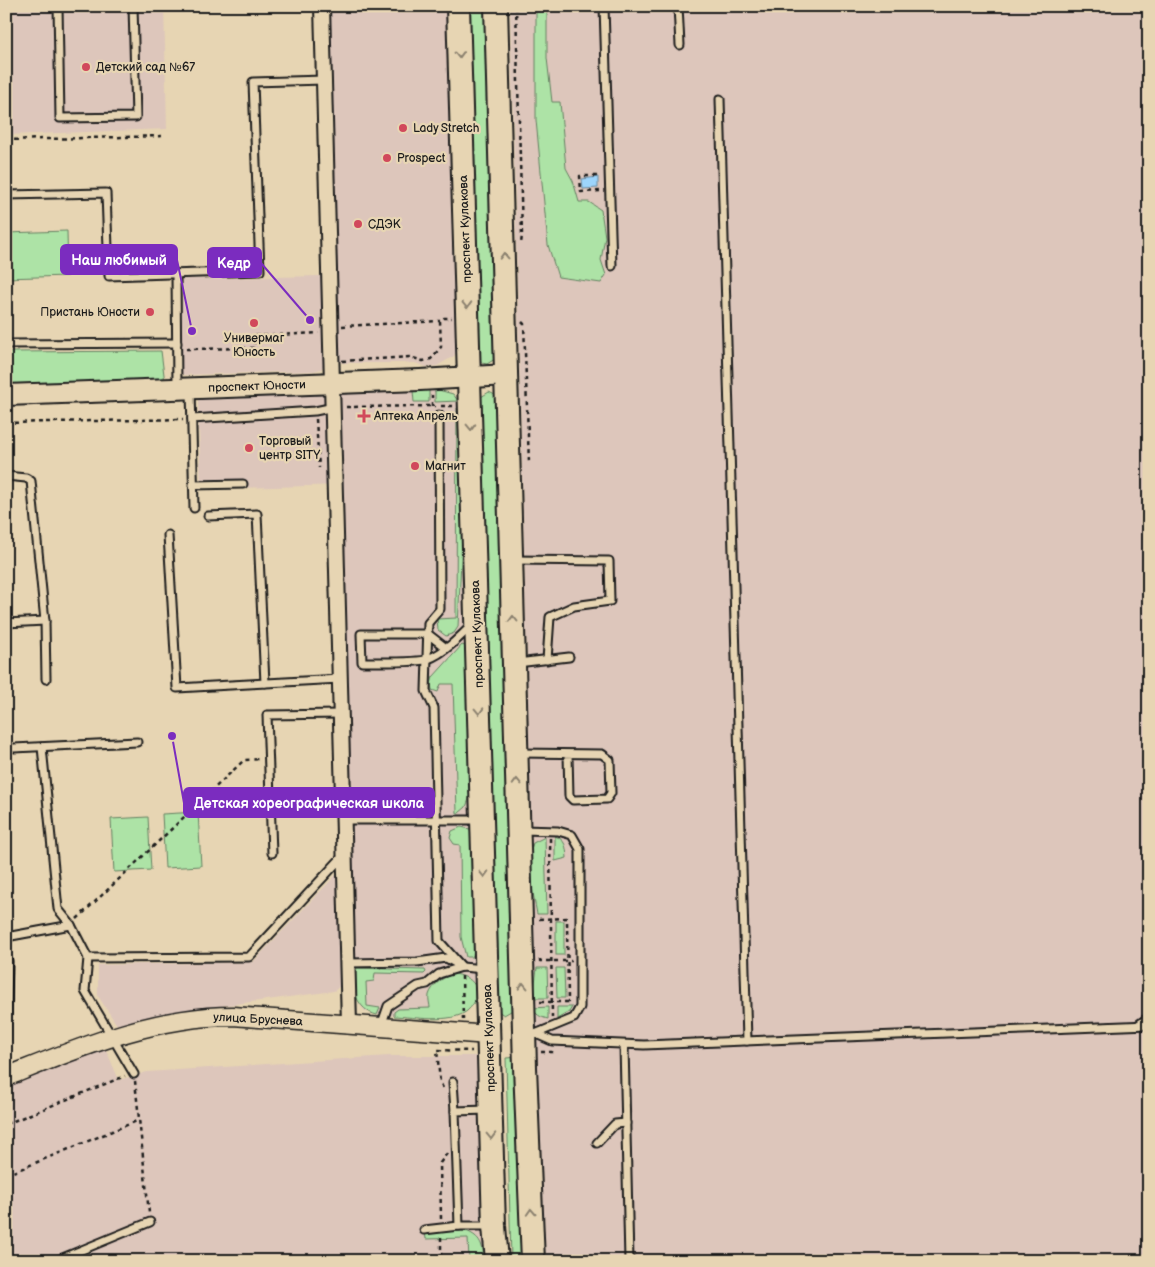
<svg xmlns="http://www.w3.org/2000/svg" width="1155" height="1267" font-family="'Balsamiq Sans',sans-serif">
  <rect width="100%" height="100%" fill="#e7d5b3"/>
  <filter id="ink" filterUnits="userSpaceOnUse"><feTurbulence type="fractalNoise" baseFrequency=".02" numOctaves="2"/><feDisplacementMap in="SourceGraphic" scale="10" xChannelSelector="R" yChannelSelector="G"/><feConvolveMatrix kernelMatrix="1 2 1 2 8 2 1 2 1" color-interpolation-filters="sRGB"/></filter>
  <g filter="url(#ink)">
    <g fill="#ddc6bb">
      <polygon points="6,6 164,6 167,129 6,135"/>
      <polygon points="327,6 450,6 460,343 454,356 437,366 427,367 415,363 342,363 338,360"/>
      <polygon points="510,6 1149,6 1149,1261 546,1261 537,1051"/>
      <polygon points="322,276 325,355 325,364 321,369 314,371 184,375 180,373 178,279"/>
      <polygon points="434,389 452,393 457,397 461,404 478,995 467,1011 456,1017 442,1018 377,1015 365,1011 361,1006 355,993 343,981 341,985 334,991 198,1009 117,1025 98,996 98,965 253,962 353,857 342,485 201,489 198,398"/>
      <polygon points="104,1045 119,1080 147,1072 389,1056 477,1056 485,1261 249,1261 249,1251 247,1261 6,1261 6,1083"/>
    </g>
    <g fill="#ade3a6" stroke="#648061">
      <polygon points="467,6 486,6 495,359 487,364 482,363 479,359"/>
      <polygon points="536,6 547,6 547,58 552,102 560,102 566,168 573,181 579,202 589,202 601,210 605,237 601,260 606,275 601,283 558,277 548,245 536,120"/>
      <polygon points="67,231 68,276 6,278 6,233"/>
      <polygon points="161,351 165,383 6,388 6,352"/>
      <polygon points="435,389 453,394 458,401 435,402"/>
      <polygon points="429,390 429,402 414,402 413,391"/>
      <polygon points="489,392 497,396 513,1006 511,1011 504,1015 498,1011 480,401 481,397"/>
      <polygon points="457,408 461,410 463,514 458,627 454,633 446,636 438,630 437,619 456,618"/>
      <polygon points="462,645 467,647 472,791 466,807 459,813 457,813 453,684 441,684 438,692 432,690 431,684 433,677"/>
      <polygon points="198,812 201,866 165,868 162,814"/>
      <polygon points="148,817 151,870 114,872 111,819"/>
      <polygon points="461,827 470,829 472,831 476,949 472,957 466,957 461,937 460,845 454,844 450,838 452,831"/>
      <path d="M555 836C566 840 566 847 567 858L555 861Z"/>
      <path d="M545 837 547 914H537C533 893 526 863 533 843Z"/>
      <rect x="556" y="921" width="8" height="34"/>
      <path d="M355 968 425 970 426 972 424 974 375 973 374 981 366 982 367 1006 380 1008 377 1015C358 1011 348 986 355 968Z"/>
      <polygon points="537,968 547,968 548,998 533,998"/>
      <polygon points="556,968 564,968 565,998 557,998"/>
      <path d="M455 974C468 977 476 981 478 995 475 1001 472 1007 467 1011 451 1024 414 1017 394 1016V1012L398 1009 430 1008C430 1005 428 999 429 995 432 985 445 975 455 974Z"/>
      <path d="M548 1007V1019C540 1017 536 1015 533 1008Z"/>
      <polygon points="557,1007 572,1007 569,1012 557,1019"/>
      <polygon points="521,1057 526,1261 511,1261 506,1058"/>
      <path d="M466 1231C481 1237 483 1245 484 1261H469L468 1238 426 1239 425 1232Z"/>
    </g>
    <polygon fill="#9dd5fc" stroke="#698ba2" points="598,177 598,188 583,189 582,179"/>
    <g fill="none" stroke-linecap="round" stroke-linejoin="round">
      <defs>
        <g id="service">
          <polyline points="58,6 60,118 136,117 133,6"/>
          <polyline points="604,6 612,266"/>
          <polyline points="678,6 680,45"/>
          <polyline points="720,99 747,1041"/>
          <polyline points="6,195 106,193 109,276 260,271 253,82 324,80"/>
          <polyline points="176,274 177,386"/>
          <polyline points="6,344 177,343"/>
          <polyline points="191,391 194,508"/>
          <polyline points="439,415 440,609 428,623 426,691 434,708 439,941 462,967"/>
          <polyline points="192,419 315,411 334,407"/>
          <polyline points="6,476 26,478 31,481 45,621 46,679"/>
          <polyline points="193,485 243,484"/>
          <polyline points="208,516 257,514 265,683"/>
          <polyline points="168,535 177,688 340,679"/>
          <polyline points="513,560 609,561 610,601 574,606 550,617 547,660"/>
          <polyline points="6,623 45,621"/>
          <path d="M446 648 428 634H361L362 662C375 662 419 663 428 659 444 653 459 638 471 626"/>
          <polyline points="517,663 569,657"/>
          <polyline points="42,747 58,909 71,925 88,958 85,991 134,1074"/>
          <polyline points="14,748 137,742"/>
          <polyline points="520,753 602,754 610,760 611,793 607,799 573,800 569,796 568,754"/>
          <polyline points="344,820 480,820"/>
          <polyline points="522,830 558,831 572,835 580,849 580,1007 574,1018 535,1034"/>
          <polyline points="272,853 267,715 341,714"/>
          <polyline points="6,937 71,925"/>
          <polyline points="88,958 249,957 344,855"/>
          <polyline points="6,959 8,961 6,1040"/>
          <polyline points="347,963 417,962 446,958 455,963"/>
          <polyline points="1138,1025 1149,1017"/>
          <polyline points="381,1026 388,1006 418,986 427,984 439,974 462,967 484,969"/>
          <polyline points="536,1034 552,1041 644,1045 1149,1025"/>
          <polyline points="624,1045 629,1261"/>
          <polyline points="453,1082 455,1111"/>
          <polyline points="597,1143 615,1124 626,1123"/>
          <polyline points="459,1226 455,1111 488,1110"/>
          <polyline points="424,1230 459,1226 491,1226"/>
          <polyline points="55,1261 150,1222"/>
        </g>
        <polyline id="minor" points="322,6 349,1024"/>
        <path id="tertiary" d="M6 1077C79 1048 153 1016 233 1016L489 1035"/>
        <polyline id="secondary" points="6,395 420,380 507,375"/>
        <g id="primary">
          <polyline points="458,6 494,1226 497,1261"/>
          <polyline points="496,6 525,1067 533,1261"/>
        </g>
      </defs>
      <use href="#service" stroke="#1c1c1c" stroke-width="11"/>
      <use href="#minor" stroke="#1c1c1c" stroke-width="18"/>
      <use href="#tertiary" stroke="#1c1c1c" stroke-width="21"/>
      <use href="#secondary" stroke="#1c1c1c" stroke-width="24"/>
      <use href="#primary" stroke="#1c1c1c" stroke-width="26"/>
      <g stroke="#1c1c1c" stroke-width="2.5" stroke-dasharray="4 4" stroke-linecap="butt">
        <polyline points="516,6 522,235 521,244"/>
        <polyline points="6,140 164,136"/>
        <polyline points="600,191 581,192 580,176 600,176"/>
        <polyline points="522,322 524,324 529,464"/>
        <polyline points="342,326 440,321"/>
        <polyline points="186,349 254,348 255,336 319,333"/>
        <polyline points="342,361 410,357 423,361 431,359 441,347 440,321 444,318 452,318"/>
        <polyline points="432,406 432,395"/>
        <polyline points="441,406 453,406"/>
        <polyline points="346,407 435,406"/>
        <polyline points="316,419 319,468"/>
        <polyline points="6,423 183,419"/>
        <polyline points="550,838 552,1018"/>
        <polyline points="77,919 244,760 261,759"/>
        <polyline points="539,919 567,918 568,1002 539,1002"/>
        <polyline points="540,959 540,961 572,961"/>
        <polyline points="462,976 463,1020"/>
        <polyline points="541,1052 552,1052 552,1048"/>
        <polyline points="135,1081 149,1213"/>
        <polyline points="443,1088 440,1082 437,1050 472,1051"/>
        <polyline points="6,1124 125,1076"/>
        <polyline points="6,1175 139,1120"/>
        <polyline points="441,1219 440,1163 448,1152"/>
        <polyline points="441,1237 441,1261"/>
      </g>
      <use href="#service" stroke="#e7d5b3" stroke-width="7"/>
      <use href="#minor" stroke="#e7d5b3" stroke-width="14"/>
      <use href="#tertiary" stroke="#e7d5b3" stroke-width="18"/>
      <use href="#secondary" stroke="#e7d5b3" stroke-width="20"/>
      <use href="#primary" stroke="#e7d5b3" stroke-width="22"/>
    </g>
    <defs><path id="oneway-chevron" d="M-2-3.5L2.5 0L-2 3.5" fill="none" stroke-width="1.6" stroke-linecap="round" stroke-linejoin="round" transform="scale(1.25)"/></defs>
    <g stroke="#8c826f">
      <use href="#oneway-chevron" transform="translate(459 55) rotate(88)"/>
      <use href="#oneway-chevron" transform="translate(504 256) rotate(-92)"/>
      <use href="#oneway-chevron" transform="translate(467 305) rotate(88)"/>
      <use href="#oneway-chevron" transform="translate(471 427) rotate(88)"/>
      <use href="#oneway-chevron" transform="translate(513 619) rotate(-91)"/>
      <use href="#oneway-chevron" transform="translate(479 711) rotate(88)"/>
      <use href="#oneway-chevron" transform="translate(517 782) rotate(-92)"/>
      <use href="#oneway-chevron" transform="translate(484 874) rotate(88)"/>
      <use href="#oneway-chevron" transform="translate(523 986) rotate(-91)"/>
      <use href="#oneway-chevron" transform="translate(491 1136) rotate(88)"/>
      <use href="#oneway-chevron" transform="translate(531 1212) rotate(-93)"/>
    </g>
  </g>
  <g fill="#d1495b" stroke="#e7d5b3" stroke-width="2">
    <circle cx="86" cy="67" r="5"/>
    <circle cx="403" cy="128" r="5"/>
    <circle cx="387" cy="158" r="5"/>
    <circle cx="358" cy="224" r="5"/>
    <circle cx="150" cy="312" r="5"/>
    <circle cx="254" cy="323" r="5"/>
    <path d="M361.5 408.5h5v5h5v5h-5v5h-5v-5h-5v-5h5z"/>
    <circle cx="249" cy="448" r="5"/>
    <circle cx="415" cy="466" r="5"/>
  </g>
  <g text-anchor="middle" stroke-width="4.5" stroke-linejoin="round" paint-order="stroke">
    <g font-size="12" fill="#1c1c1c" stroke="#e7d5b3" text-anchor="start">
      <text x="96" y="71">Детский сад №67</text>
      <text x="413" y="132">Lady Stretch</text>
      <text x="397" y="162">Prospect</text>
      <text x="368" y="228">СДЭК</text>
      <text x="140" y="316" text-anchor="end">Пристань Юности</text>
      <text x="254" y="342" text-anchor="middle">Универмаг<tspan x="254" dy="14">Юность</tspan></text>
      <text x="374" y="420">Аптека Апрель</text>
      <text x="259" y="445">Торговый<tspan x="259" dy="14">центр SITY</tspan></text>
      <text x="425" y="470">Магнит</text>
    </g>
    <g font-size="12" fill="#1c1c1c" stroke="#e7d5b3">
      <text transform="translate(465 229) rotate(-92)" y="4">проспект Кулакова</text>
      <text transform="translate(257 386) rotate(-2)" y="4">проспект Юности</text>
      <text transform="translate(477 634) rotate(-92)" y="4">проспект Кулакова</text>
      <text transform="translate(258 1019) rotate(3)" y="4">улица Бруснева</text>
      <text transform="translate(489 1038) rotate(-92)" y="4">проспект Кулакова</text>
    </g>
  </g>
  <path fill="none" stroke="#7b2cbf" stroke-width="2" d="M192 331L177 260M310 320L261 263M172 736L184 803"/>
  <g fill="#7b2cbf" stroke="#e7d5b3" stroke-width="2">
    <circle cx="192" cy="331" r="5"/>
    <circle cx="310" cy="320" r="5"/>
    <circle cx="172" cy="736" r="5"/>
  </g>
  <g fill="#7b2cbf" stroke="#7b2cbf" stroke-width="2">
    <rect x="61" y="245" width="116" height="29" rx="5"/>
    <rect x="208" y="248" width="53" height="29" rx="5"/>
    <rect x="184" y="788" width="250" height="29" rx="5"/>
  </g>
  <g font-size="14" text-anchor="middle" font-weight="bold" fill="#fff">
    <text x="119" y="265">Наш любимый</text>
    <text x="234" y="268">Кедр</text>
    <text x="309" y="808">Детская хореографическая школа</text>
  </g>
  <rect width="1155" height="1267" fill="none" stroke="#e7d5b3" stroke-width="25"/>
  <rect x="12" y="12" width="1130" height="1242" fill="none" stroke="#1c1c1c" stroke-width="2" filter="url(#ink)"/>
</svg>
